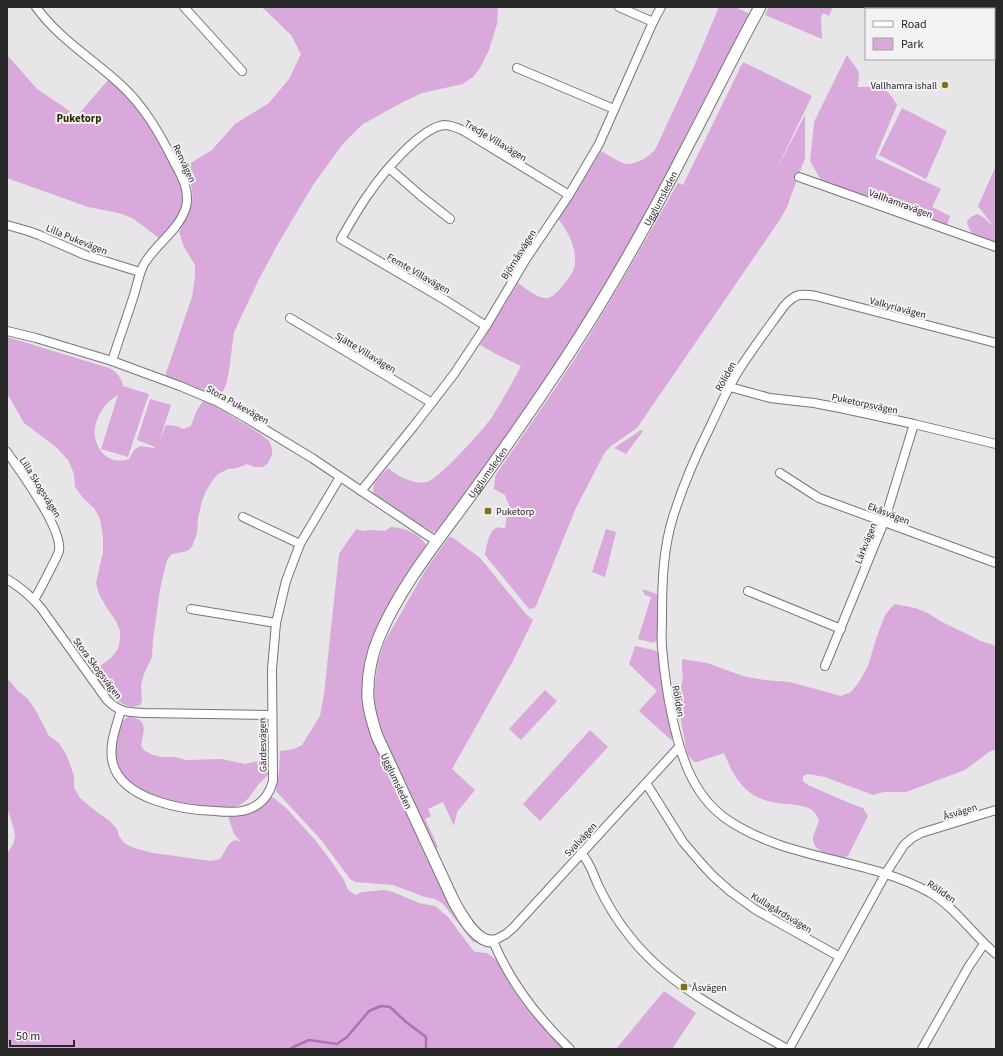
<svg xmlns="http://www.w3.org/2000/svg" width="1003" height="1056" font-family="'Source Sans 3',sans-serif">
  <rect width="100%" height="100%" fill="#e7e5e7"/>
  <g fill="#d8a9da">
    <path d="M262 7H498L497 24 489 50 480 68 474 76 463 84 422 93 401 103 363 124 342 145 313 185 278 244 258 281 234 332 229 371 226 385 220 397 165 376 192 297 195 277V265L184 247 179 232C187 216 197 201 190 182 188 177 185 173 183 168L212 150 235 124 269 103 289 79 301 54 291 35Z"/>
    <path d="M719 7H735L750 14 696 125 634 240 519 424 437 532H433L378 499C366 487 379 478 388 468 398 476 413 485 427 482 438 480 485 428 492 417 502 401 512 383 521 366L498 355 480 345 518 283C524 287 537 298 545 298 551 299 556 293 560 289 564 283 570 277 573 271 580 254 569 232 558 219L576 192 601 151C608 155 616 160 623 163 634 167 648 157 655 150L695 64Z"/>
    <polygon points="769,7 833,7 829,16 823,13 821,17 822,39 765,15"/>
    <polygon points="909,7 996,7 996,50 994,49 994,9 913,9"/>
    <polygon points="7,55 37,89 77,116 109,79 125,95 135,106 153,132 175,171 183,191 182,205 179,214 174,224 160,239 142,225 132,218 119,213 88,207 7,178"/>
    <path d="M847 55 859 72 858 87C880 87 885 84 897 105L875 158 941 189 932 207 950 216 947 225 822 182 810 161 814 122Z"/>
    <path d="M743 62 812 96 775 172 805 115V158L787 207 779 221 637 428 611 446 605 452 576 508 536 606 534 608 530 609 528 608 485 555C486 548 489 531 496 528 499 526 502 528 505 529L507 514 509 505 505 495 494 489 495 477 497 473C529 426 563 379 592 331 622 282 650 232 678 183L683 185Z"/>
    <polygon points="902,108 947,131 926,179 879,155"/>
    <path d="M996 166V189L995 191 996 207V243C981 238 970 239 967 221L971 217 977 214 983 217 994 227 978 206Z"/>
    <path d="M7 337 109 368C117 372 121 377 123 386L149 394 128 457 101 449 118 395C106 402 97 414 95 428 94 430 95 434 95 437 98 454 112 465 129 459L134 450 140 446 154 448 155 447 137 440 150 399 171 405 159 442 166 425 176 426 184 429 191 426 197 410 203 401 212 404 259 433 269 441 272 448V455L268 463 263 467H254L247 464 237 468 228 469 218 474 212 481 205 493 202 501 198 518 197 533 192 547 187 551 172 554 167 560 160 589 153 640 152 657 144 674 141 685 142 701 140 705C139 705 134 707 134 707 122 707 100 690 95 679 95 679 94 674 94 673L99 667 111 658 118 649 120 640V631L116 621 107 608 99 594 96 583 103 552V537L100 519 94 508 83 498 75 487 74 474 68 460 56 447 24 423 7 393Z"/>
    <polygon points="641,430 643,431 626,454 614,448"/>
    <path d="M391 527C405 528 419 533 427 546L395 597 373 637 368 658 376 745 427 859 450 906 471 935 477 943 473 942 448 910 442 903 435 899 425 897 393 885 355 882 350 879 322 841 276 791 279 772 280 751 294 749 302 745 320 716 324 694 339 554 356 529 363 531 370 530 385 531Z"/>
    <polygon points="606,529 616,532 605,577 592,572"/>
    <polygon points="449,537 452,537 480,558 526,614 533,620 514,659 452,769 475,790 457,812 454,826 443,802 428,809 431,816 425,819 438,847 434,849 390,754 379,725 374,705 375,683 378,662 385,641 425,571"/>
    <polygon points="642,589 657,594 657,617 658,639 654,643 638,639 651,597 645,595"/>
    <path d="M895 604 915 608 928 613 940 621 981 641 996 646V749L989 752 965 770 906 792H884L873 795 825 777 808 774 803 776V781L808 785 849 803 863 808 868 816 848 856 842 858C833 856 812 852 813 838 813 835 818 825 819 820 818 818 816 814 814 812 808 804 788 805 778 803 770 802 759 799 752 794 737 784 731 769 724 753L697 762H694L687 754 678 704 679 692 681 687 683 678 682 671V659L707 663 743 676 764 680 790 682 841 696 851 692 859 682 868 666 876 639 885 615 890 609Z"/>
    <path d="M635 646C643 648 652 649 658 652L668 719 673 738 671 740 639 711 645 704 657 691 630 665 629 664Z"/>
    <path d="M7 680 10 681 18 691 27 698 35 709 49 736 59 743 67 756 74 776V788L80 798 98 813 110 821 117 829 119 836 124 843 134 848 153 853 211 861 220 859C226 852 225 845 235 840L241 842 234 834 228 816C233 816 239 816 244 815 255 812 263 805 271 797L274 798 287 809 316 841 331 861 344 880 348 890 356 895 362 892 384 890 393 892 419 903 435 906 448 917 472 949 475 952 487 953 498 961 521 998 552 1037 565 1049H7V854L13 844 15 837 14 829 7 808Z"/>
    <polygon points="545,690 557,701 521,740 509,729"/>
    <path d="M129 717C150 719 143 732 141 746L145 751 153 755 162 757H175L186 760 222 759 245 764 267 759C273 773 267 776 258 785 252 793 247 803 237 806 213 813 153 801 133 785 119 774 113 761 116 743 117 734 119 720 129 717Z"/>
    <polygon points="590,730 608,747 540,821 523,804"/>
    <polygon points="664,991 696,1013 672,1049 616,1049"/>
  </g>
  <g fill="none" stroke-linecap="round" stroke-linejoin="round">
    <polyline stroke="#b170b5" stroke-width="2.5" points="290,1049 293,1047 309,1040 337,1044 347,1037 369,1011 381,1006 390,1007 406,1022 426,1037 426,1049"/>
    <defs>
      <g id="street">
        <path d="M36 7C59 39 92 58 121 85 144 106 160 134 174 162 182 176 190 191 186 207 179 231 154 245 143 266 139 275 137 285 134 295 127 317 119 339 112 361"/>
        <polyline points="184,7 242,71"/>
        <polyline points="619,7 653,22"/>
        <polyline points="517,68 614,109"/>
        <polyline points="389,168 421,196 450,219"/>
        <polyline points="799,177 996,247"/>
        <polyline points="7,225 28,231 39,235 85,255 140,272"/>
        <polyline points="290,318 432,403"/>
        <path d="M486 326 445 300 341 239C350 223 359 207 370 192 383 173 420 128 444 125 452 125 458 128 464 131L569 195"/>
        <polyline points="7,331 36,338 112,361 180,386 218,402 246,418 312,458 436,541"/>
        <path d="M996 343 816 296C800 293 795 294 784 306 769 327 753 348 739 370 728 387 720 406 711 425 696 455 683 485 673 517 663 549 662 583 662 617 662 627 661 637 662 647 664 670 667 694 672 716 680 754 692 794 725 818 786 861 865 857 929 892 956 908 973 935 996 954"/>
        <polyline points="730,387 770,398 814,403 840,408 914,424 996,444"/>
        <path d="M7 452C20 471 63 529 59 551 57 557 53 564 50 570 45 580 40 590 34 600"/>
        <polyline points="780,473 811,493 819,498 996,563"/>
        <polyline points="361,491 413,427 454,374 486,326 526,259 569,195 599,144 653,22 661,7"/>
        <polyline points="243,517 300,544"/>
        <path d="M7 579C20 587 31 596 41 608L107 700C120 713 128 712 145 713L272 715"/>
        <polyline points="748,591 841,629"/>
        <polyline points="191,609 276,623"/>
        <polyline points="825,666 884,522 914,424"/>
        <path d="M121 710C116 727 108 747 113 764 123 800 183 810 215 811 225 812 236 813 246 810 260 806 269 796 273 781L272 669 276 623 286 581 300 544 340 477"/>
        <polyline points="646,783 683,842 701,863 713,876 731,892 756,910 840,957"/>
        <path d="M581 853C590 862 593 874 598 885 606 902 616 919 628 934 667 986 732 1017 787 1049"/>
        <path d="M570 1049C538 1018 510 982 493 941L506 934 513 928 679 747"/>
        <polyline points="789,1049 886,873 904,845 912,838 921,833 996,810"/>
        <polyline points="922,1049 969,966 984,944"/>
      </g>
      <g id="secondary">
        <path id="s1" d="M493 941C476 943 461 914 454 902L377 736C373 724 369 711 368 699 367 678 371 656 379 637 400 587 436 543 468 499 501 454 533 408 564 361 609 293 649 221 686 149 711 102 734 54 760 7"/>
      </g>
    </defs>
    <use href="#street" stroke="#777577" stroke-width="10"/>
    <use href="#secondary" stroke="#777577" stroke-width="13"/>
    <use href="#street" stroke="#fff" stroke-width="8"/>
    <use href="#secondary" stroke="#fff" stroke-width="11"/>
  </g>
  <g fill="#817416" stroke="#f5f2f5" stroke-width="1.5">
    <circle cx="945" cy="85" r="4"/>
    <rect x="484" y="507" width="8" height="8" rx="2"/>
    <rect x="680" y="983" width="8" height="8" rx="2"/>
  </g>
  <g text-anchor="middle" stroke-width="4" stroke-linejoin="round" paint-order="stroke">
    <g font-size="10" fill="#292829" stroke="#f5f2f5" text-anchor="start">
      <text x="937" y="89" text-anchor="end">Vallhamra ishall</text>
      <text x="496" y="515">Puketorp</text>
      <text x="692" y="991">Åsvägen</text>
    </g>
    <g font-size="10" fill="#292829" stroke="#f5f2f5">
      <text transform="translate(496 140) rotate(31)" y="4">Tredje Villavägen</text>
      <text transform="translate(185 163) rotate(65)" y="4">Renvägen</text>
      <text dy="4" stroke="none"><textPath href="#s1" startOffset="864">Ugglumsleden</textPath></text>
      <text transform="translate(901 203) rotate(20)" y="4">Vallhamravägen</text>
      <text transform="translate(77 239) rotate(22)" y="4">Lilla Pukevägen</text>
      <text transform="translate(518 254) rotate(-58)" y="4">Björnåsvägen</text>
      <text transform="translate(419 273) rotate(30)" y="4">Femte Villavägen</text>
      <text transform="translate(898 307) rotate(15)" y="4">Valkyriavägen</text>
      <text transform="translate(366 352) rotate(31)" y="4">Sjätte Villavägen</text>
      <text transform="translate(725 376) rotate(-61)" y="4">Röliden</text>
      <text transform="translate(865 403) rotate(12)" y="4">Puketorpsvägen</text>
      <text transform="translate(238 404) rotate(29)" y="4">Stora Pukevägen</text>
      <text dy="4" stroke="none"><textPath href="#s1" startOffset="540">Ugglumsleden</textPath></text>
      <text transform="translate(41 487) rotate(58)" y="4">Lilla Skogsvägen</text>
      <text transform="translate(889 513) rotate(21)" y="4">Ekåsvägen</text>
      <text transform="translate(865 543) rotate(-68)" y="4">Lärkvägen</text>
      <text transform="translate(98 668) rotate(53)" y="4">Stora Skogsvägen</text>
      <text transform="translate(679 701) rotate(80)" y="4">Röliden</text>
      <text transform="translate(262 745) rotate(-91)" y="4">Gärdesvägen</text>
      <text transform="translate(397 781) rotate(65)" y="4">Ugglumsleden</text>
      <text transform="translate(960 811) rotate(-17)" y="4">Åsvägen</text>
      <text transform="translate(580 839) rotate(-47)" y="4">Svalvägen</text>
      <text transform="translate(942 891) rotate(34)" y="4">Röliden</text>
      <text transform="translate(782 912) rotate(31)" y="4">Kullagårdsvägen</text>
    </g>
    <g font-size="11" font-weight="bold" fill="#312b00" stroke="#f5f2f5">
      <text x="79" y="122">Puketorp</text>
    </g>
  </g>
  <rect width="1003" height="1056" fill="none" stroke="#292829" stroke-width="16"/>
  <rect x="865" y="8" width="130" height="52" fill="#f5f2f5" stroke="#a3a1a3"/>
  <rect x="873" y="21" width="20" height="6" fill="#ffffff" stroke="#a3a1a3"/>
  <text x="901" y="28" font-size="12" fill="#292829">Road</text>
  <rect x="873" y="38" width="20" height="12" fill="#d8a9da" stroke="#a3a1a3"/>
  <text x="901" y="48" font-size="12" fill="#292829">Park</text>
  <path d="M10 1040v6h64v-6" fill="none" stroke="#292829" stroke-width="2"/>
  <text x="16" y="1040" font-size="12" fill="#292829" stroke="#f5f2f5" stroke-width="3" paint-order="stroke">50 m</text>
</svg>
